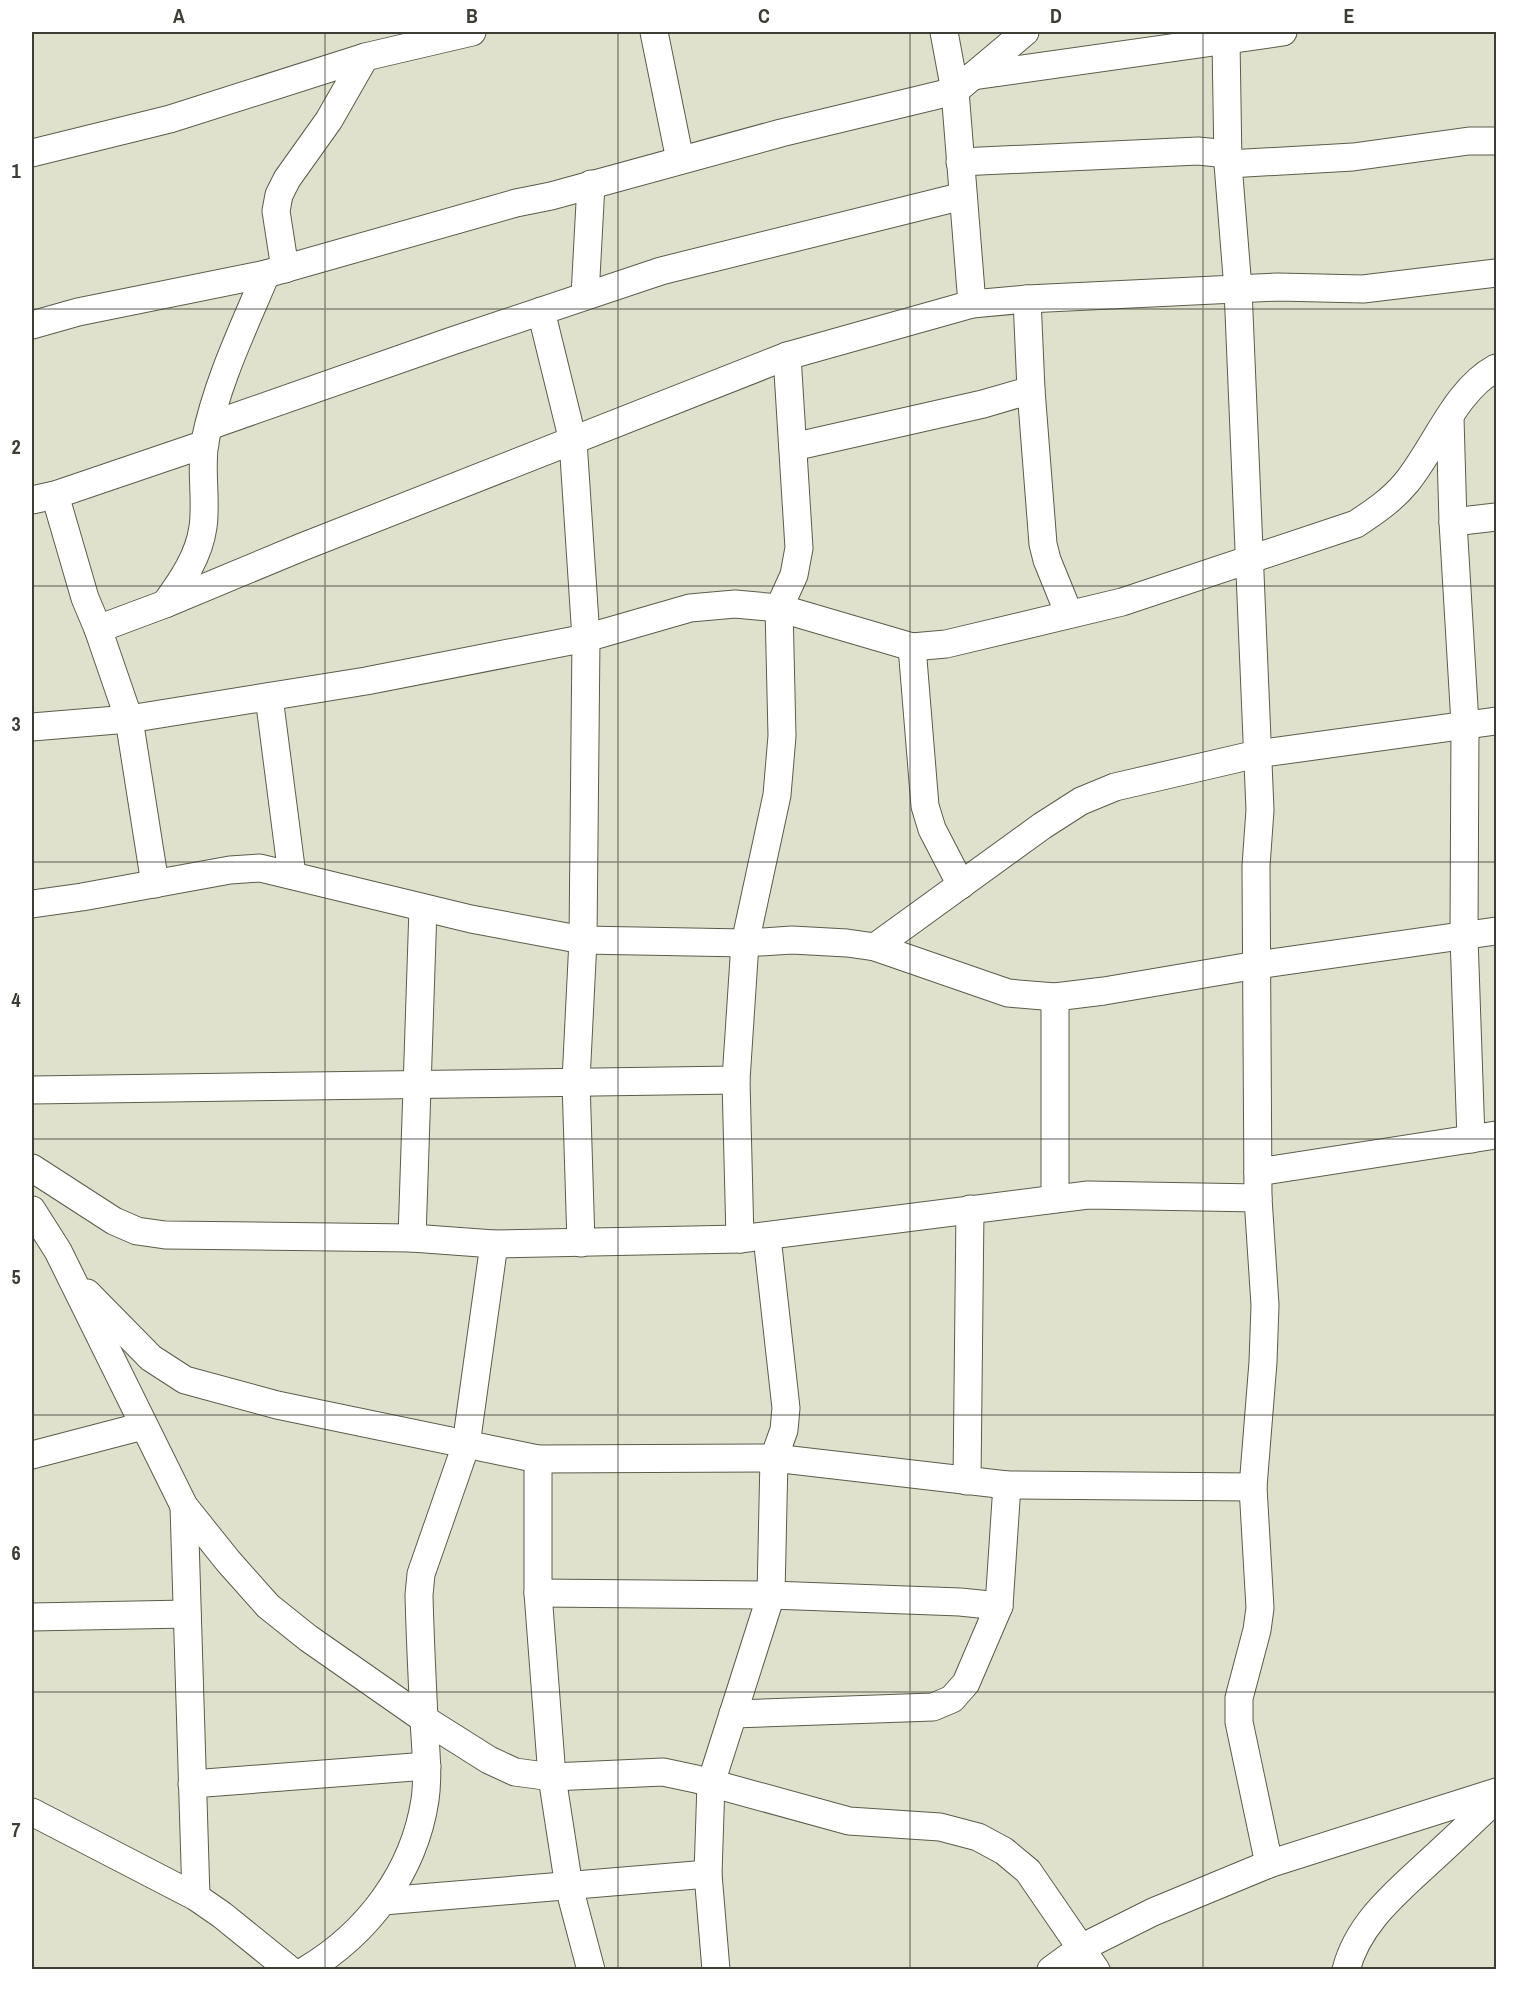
<svg xmlns="http://www.w3.org/2000/svg" width="1528" height="2001" font-family="'Archivo Narrow',sans-serif">
  <rect width="100%" height="100%" fill="#e0e1cd"/>
  <g fill="none" stroke-linecap="round" stroke-linejoin="round">
    <defs>
      <g id="minor">
        <polyline points="654,32 680,160"/>
        <polyline points="944,32 955,91 972,304"/>
        <polyline points="1226,40 1228,164 1238,289 1260,810 1256,866 1258,1198 1265,1305 1263,1362 1253,1487 1260,1608 1257,1630 1239,1698 1239,1722 1269,1864"/>
        <polyline points="973,76 1283,32"/>
        <polyline points="32,153 170,119 365,57 472,32"/>
        <polyline points="960,162 1198,151 1228,154"/>
        <polyline points="1228,164 1353,157 1469,141 1496,141"/>
        <polyline points="285,269 276,211 279,195 287,179 329,120 365,57"/>
        <polyline points="585,296 591,184"/>
        <polyline points="1027,299 1031,390 1043,544 1047,560 1069,614"/>
        <polyline points="541,311 573,441 586,638 583,940 576,1081 581,1243"/>
        <polyline points="32,325 78,312 266,274 516,203 551,196 781,133 955,91 1025,32"/>
        <polyline points="1450,418 1453,522 1465,724 1464,937 1471,1139"/>
        <polyline points="209,426 449,342 661,271 963,196"/>
        <polyline points="793,447 983,404 1031,390"/>
        <polyline points="55,495 85,598 98,629 129,719 155,884"/>
        <polyline points="32,500 55,495 205,444"/>
        <polyline points="1453,522 1496,517"/>
        <path d="M165 604C182 581 199 556 203 527 207 499 200 469 205 441 217 382 243 329 266 274"/>
        <polyline points="98,629 165,604 302,547 787,356 972,304 1027,299 1278,287 1363,289 1496,273"/>
        <polyline points="912,647 925,806 932,829 961,885"/>
        <polyline points="269,697 292,875"/>
        <path d="M32 727 129 719 366 681 586 638 690 608 735 604 779 608 912 647 946 644 1122 602 1356 524C1374 512 1392 500 1406 483 1435 448 1455 390 1496 368"/>
        <polyline points="32,904 82,897 230,870 260,868 471,919 583,940 745,943 792,940 847,943 875,947 1008,993 1055,997 1104,991 1257,965 1496,931"/>
        <polyline points="875,947 1042,826 1081,801 1115,787 1257,754 1496,721"/>
        <polyline points="1055,997 1055,1198"/>
        <polyline points="32,1090 736,1080"/>
        <polyline points="32,1168 114,1221 137,1231 165,1235 412,1238 494,1244 740,1239 1088,1195 1258,1198"/>
        <polyline points="1258,1172 1496,1135"/>
        <polyline points="32,1210 58,1251 184,1506 228,1561 268,1606 308,1638 424,1719 489,1760 515,1772 552,1777 663,1772 696,1779 849,1821 940,1827 978,1837 1004,1851 1028,1871 1096,1970"/>
        <polyline points="412,1238 423,908"/>
        <polyline points="740,1239 736,1080 745,943 777,795 782,736 779,608 794,575 799,548 787,356"/>
        <polyline points="87,1293 151,1358 185,1380 277,1405 538,1459 774,1458 1007,1485 1253,1487"/>
        <polyline points="32,1455 143,1426"/>
        <polyline points="538,1459 538,1593 552,1777 569,1887 591,1970"/>
        <polyline points="967,1481 970,1209"/>
        <polyline points="184,1506 196,1897"/>
        <polyline points="538,1593 771,1595 960,1602 999,1606"/>
        <polyline points="32,1617 187,1614"/>
        <polyline points="733,1714 933,1707 952,1699 966,1683 999,1606 1007,1485"/>
        <polyline points="192,1784 427,1766"/>
        <polyline points="32,1812 196,1897 222,1915 290,1970"/>
        <polyline points="383,1901 708,1874"/>
        <path d="M306 1970C368 1933 414 1872 425 1800 429 1773 425 1745 424 1718 422 1677 420 1636 419 1595L421 1574 466 1445 494 1244"/>
        <polyline points="716,1970 708,1874 711,1783 771,1595 774,1458 784,1430 786,1408 767,1237"/>
        <polyline points="1051,1970 1081,1948 1153,1912 1269,1864 1496,1792"/>
        <path d="M1346 1970C1358 1923 1396 1893 1429 1862 1452 1841 1474 1820 1496 1799"/>
      </g>
    </defs>
    <use href="#minor" stroke="#5b5c4b" stroke-width="29"/>
    <use href="#minor" stroke="#fff" stroke-width="27"/>
  </g>
  <path fill="none" stroke="#3c3d35" stroke-width="1.5" stroke-opacity="0.55" d="M325 32V1970M618 32V1970M910 32V1970M1203 32V1970M32 309H1496M32 586H1496M32 862H1496M32 1139H1496M32 1415H1496M32 1692H1496"/>
  <rect width="1528" height="2001" fill="none" stroke="#ffffff" stroke-width="66"/>
  <rect x="33" y="33" width="1462" height="1935" fill="none" stroke="#3c3d35" stroke-width="2"/>
  <g font-size="20" text-anchor="middle" font-weight="bold" fill="#3c3d35">
    <text x="179" y="23">A</text>
    <text x="472" y="23">B</text>
    <text x="764" y="23">C</text>
    <text x="1056" y="23">D</text>
    <text x="1349" y="23">E</text>
    <text x="16" y="178">1</text>
    <text x="16" y="454">2</text>
    <text x="16" y="731">3</text>
    <text x="16" y="1007">4</text>
    <text x="16" y="1284">5</text>
    <text x="16" y="1560">6</text>
    <text x="16" y="1837">7</text>
  </g>
</svg>
